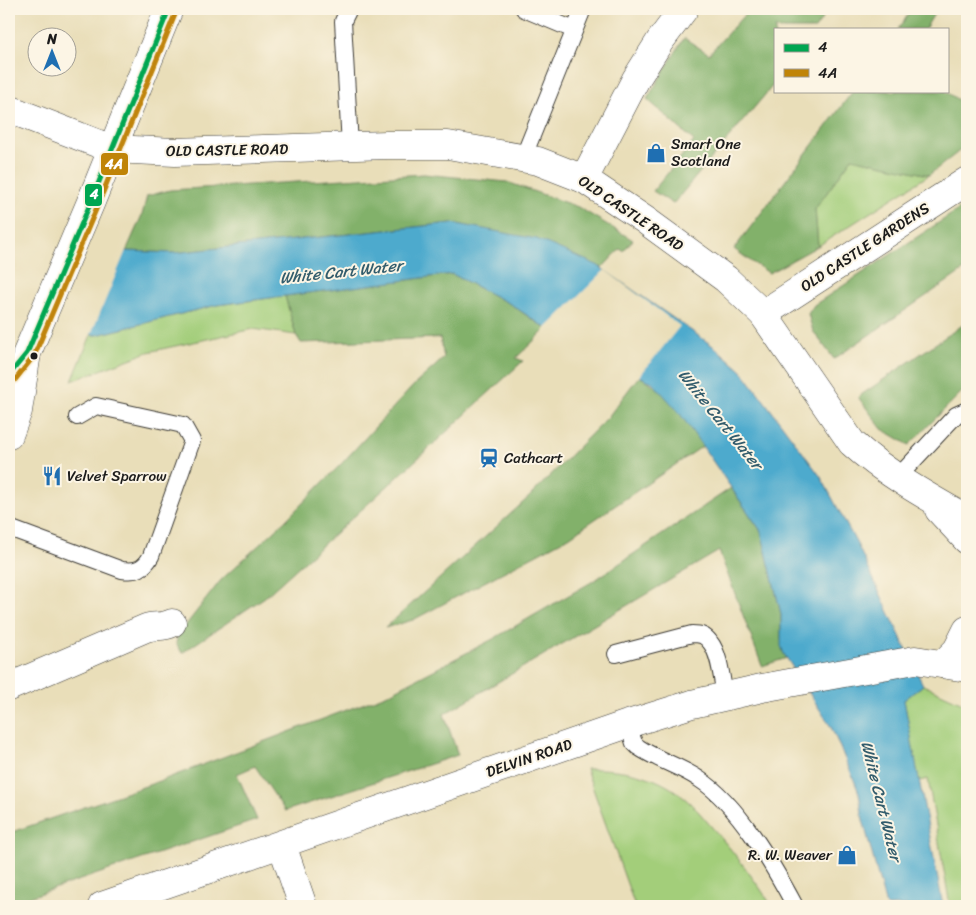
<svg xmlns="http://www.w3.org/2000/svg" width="976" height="915" font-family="Sriracha,sans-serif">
  <rect width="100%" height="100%" fill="#fcf5e5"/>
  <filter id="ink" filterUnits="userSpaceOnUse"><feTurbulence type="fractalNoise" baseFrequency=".02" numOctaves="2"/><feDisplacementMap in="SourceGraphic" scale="10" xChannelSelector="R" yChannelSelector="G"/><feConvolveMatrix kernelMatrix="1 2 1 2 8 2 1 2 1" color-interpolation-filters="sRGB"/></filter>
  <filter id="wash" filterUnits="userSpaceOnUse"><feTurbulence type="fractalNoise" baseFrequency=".0096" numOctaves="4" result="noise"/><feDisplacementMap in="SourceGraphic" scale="20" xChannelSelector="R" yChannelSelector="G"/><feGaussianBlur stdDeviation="1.12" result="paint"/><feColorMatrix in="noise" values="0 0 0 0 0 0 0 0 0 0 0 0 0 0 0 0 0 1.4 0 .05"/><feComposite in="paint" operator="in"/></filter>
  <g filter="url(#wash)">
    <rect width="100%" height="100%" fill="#e9deb9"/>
    <g fill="#a3ce7a" stroke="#60754b">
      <polygon points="852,158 929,175 818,246 815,209"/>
      <polygon points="285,296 296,335 253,329 148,352 72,381 91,335 97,335 217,305"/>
      <polygon points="923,685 967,705 967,906 950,906 928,779 919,781 904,700"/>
      <path d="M586 769C620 768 656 774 683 797 696 807 706 821 717 833 737 856 755 880 772 906H635Z"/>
    </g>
    <g fill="#82b16a" stroke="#4f6643">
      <polygon points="747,9 829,9 815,29 775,29 775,83 673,204 653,191 694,141 647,99 684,38 709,54 745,14"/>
      <polygon points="912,9 937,9 925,29 898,29"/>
      <polygon points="853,91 945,91 967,106 967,145 929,175 852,158 815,209 818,246 769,273 752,262 734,249"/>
      <polygon points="424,174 507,182 578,207 633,240 623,251 620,249 602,268 537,240 452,223 173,253 126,251 142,215 147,196 170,190"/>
      <polygon points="967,204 967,268 834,359 813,331 808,314 814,305"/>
      <polygon points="452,274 512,305 546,329 516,358 523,361 401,474 265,597 182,653 176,643 178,635 221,580 284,522 343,462 414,385 444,358 440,338 301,343 296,335 285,296"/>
      <polygon points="967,322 967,387 909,445 882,429 858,397"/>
      <path d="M639 376C667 390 686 420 703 446L569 537 413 620 385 628 528 498 608 417Z"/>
      <polygon points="731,488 761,531 781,614 781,638 784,654 787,658 762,666 719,551 444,714 458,755 285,811 255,766 237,774 257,820 9,904 9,833 160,781 386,695 493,639 595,580"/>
    </g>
    <polygon fill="#4eaacd" stroke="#356374" points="452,223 537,239 597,265 716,348 742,371 821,477 858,546 923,685 904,700 943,906 886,906 863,820 859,793 852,775 831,727 784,654 781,646 781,614 761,531 678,411 652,382 572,346 512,305 452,274 217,305 97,335 9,332 9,246 173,253"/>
    <g fill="#e9deb9">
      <polygon points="15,243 127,248 90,337 9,334 9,258"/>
      <polygon points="605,270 680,326 638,378 607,366 571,348 544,330"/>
    </g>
  </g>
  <g filter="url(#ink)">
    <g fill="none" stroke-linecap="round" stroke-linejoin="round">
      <defs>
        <g id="lane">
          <polyline points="349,9 343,21 350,146"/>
          <polyline points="524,9 574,30"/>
          <polyline points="523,158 583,9"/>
          <polyline points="898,477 956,415 967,410"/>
          <path d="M9 528 122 570C136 572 144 569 151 556L192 441 183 425 96 406 77 417"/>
          <path d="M616 654 692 634C700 634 705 635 710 642 720 654 722 681 725 696"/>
          <path d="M628 724 634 743 638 747C657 760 680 766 699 779 738 804 773 865 795 906"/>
        </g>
        <g id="street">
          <polyline points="9,109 112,149"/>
          <polyline points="584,179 636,79 660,41 684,9"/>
          <polyline points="763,314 967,181"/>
          <path d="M9 687 146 628C155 625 163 628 172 623"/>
          <polyline points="282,845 303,906"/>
        </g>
        <g id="secondary">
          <path d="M112 149 175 152 387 145H448L538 161 584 179 645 220 726 279 763 314 852 443C885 473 928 497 967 519"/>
          <polyline points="9,435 18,411 27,353 90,204 169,9"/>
          <polyline points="939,510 967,540"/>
          <polyline points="943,664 957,650 967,630"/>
          <polyline points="102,906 628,724 692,704 762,688 915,660 967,668"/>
        </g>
      </defs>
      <use href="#lane" stroke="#3b3934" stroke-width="18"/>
      <use href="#street" stroke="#3b3934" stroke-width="29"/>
      <use href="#secondary" stroke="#3b3934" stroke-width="29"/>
      <use href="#lane" stroke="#fff" stroke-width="16"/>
      <use href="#street" stroke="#fff" stroke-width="28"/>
      <use href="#secondary" stroke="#fff" stroke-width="28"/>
      <defs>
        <polyline id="bus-1" points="9,375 27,353 90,204 169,9"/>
        <polyline id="bus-2" points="15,380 34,356 97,207 176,12"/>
      </defs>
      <use href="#bus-1" stroke="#fcf5e5" stroke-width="9"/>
      <use href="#bus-2" stroke="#fcf5e5" stroke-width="9"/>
      <use href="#bus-1" stroke="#00a651" stroke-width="5"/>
      <use href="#bus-2" stroke="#c08407" stroke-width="5"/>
    </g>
  </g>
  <defs>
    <symbol id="shop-bare" viewBox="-9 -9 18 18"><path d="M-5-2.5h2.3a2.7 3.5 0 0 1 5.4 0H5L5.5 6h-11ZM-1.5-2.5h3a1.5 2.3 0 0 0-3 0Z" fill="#1f6fb2" stroke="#fcf5e5" stroke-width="2.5" paint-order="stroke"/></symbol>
    <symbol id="station-bare" viewBox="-9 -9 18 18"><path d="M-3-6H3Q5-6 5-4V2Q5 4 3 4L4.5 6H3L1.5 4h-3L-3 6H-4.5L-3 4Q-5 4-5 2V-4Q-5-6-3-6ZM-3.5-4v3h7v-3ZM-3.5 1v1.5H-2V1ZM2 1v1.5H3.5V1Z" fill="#1f6fb2" stroke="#fcf5e5" stroke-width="2.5" paint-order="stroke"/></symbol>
    <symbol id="restaurant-bare" viewBox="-9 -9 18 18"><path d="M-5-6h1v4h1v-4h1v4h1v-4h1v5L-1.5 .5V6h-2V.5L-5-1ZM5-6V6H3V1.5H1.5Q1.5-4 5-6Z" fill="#1f6fb2" stroke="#fcf5e5" stroke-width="2.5" paint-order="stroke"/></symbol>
  </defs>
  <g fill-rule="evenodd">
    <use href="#shop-bare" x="642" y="139" width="28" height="28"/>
    <use href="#station-bare" x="475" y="444" width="28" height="28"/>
    <use href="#restaurant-bare" x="38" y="462" width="28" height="28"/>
    <use href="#shop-bare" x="833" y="841" width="28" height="28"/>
  </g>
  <circle fill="#1c1c1c" stroke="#fcf5e5" stroke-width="2" cx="34" cy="356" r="4.5"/>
  <g text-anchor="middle" stroke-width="4" stroke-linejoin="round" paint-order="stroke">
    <g font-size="15" fill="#1c1c1c" stroke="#fcf5e5" text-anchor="start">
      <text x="671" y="149">Smart One<tspan x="671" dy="17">Scotland</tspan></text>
      <text x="504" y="463">Cathcart</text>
      <text x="67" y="481">Velvet Sparrow</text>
      <text x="832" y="860" text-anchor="end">R. W. Weaver</text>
    </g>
    <g font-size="15" fill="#1c1c1c" stroke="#fcf5e5">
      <text transform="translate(227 150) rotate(-1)" y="5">OLD CASTLE ROAD</text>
      <text transform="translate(631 213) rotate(34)" y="5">OLD CASTLE ROAD</text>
      <text transform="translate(865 247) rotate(-33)" y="5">OLD CASTLE GARDENS</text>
      <text transform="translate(529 758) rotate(-19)" y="5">DELVIN ROAD</text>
    </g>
    <g font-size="16" font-style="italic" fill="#325c6c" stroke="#fcf5e5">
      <text transform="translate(341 271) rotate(-6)" y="6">White Cart Water</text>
      <text transform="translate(721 419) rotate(51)" y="6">White Cart Water</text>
      <text transform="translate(882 801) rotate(76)" y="6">White Cart Water</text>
    </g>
  </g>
  <g stroke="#fcf5e5" stroke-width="2">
    <rect x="100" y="152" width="29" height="24" rx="5" fill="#c08407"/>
    <rect x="84" y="183" width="19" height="24" rx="5" fill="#00a651"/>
  </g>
  <g font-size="14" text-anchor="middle" font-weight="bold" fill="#fff">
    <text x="114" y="169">4A</text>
    <text x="94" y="199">4</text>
  </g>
  <rect width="976" height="915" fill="none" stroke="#fcf5e5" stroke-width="30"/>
  <rect x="774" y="28" width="175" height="65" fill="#fcf5e5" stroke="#a29e95"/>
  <rect x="784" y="44" width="25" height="8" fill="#00a651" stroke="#a29e95"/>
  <text x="818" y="52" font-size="15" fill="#1c1c1c">4</text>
  <rect x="784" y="69" width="25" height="8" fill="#c08407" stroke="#a29e95"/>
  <text x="818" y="78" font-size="15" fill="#1c1c1c">4A</text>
  <g transform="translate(52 52)"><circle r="24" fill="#fcf5e5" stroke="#a29e95"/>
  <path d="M0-4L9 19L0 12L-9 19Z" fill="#1f6fb2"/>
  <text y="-8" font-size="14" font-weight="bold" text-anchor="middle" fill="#1c1c1c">N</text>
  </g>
</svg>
